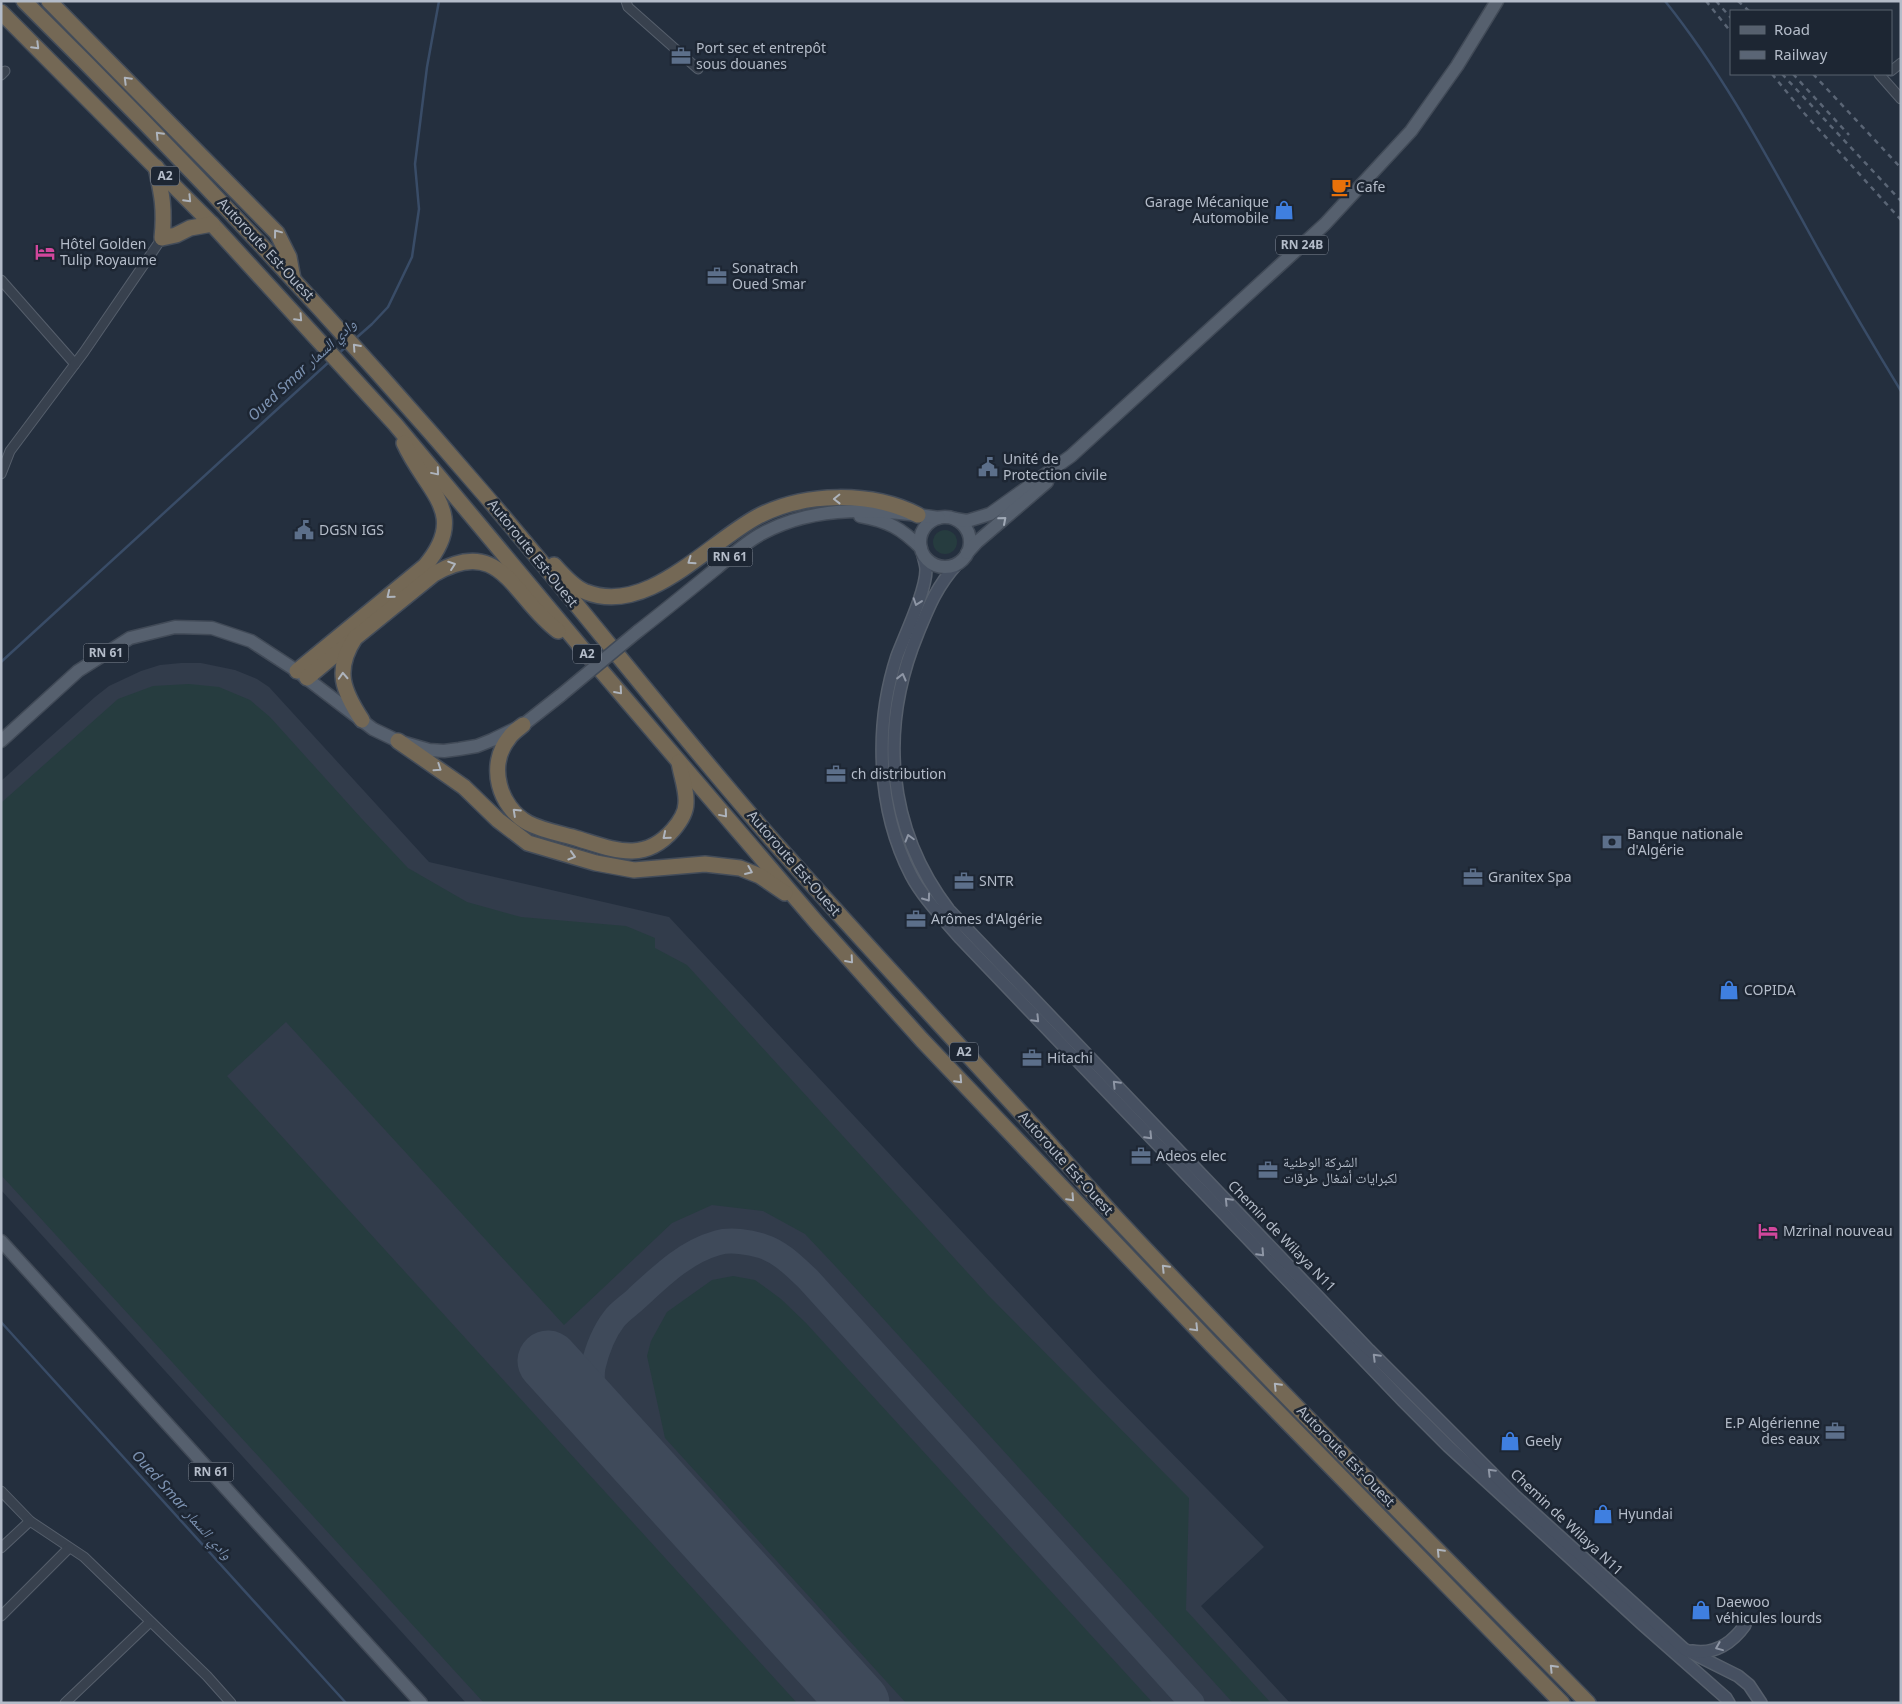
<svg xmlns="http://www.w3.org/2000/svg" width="1902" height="1704" font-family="'Noto Sans','Noto Naskh Arabic',sans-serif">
  <rect width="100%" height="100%" fill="#242f3e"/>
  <polygon fill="#323c4b" points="181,663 201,663 235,670 257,679 269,687 429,862 669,917 1100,1380 1264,1547 1201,1606 1290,1703 466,1703 1,1190 1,781 95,697 109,686 141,671 160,665"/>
  <g fill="#263c3f">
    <circle cx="945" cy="542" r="12"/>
    <polygon points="189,684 219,687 250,700 270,717 362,819 408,868 467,902 521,917 626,926 655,938 655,948 687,965 988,1295 1189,1498 1186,1610 1271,1703 1233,1703 837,1268 805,1234 763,1211 712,1205 672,1223 564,1325 286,1022 227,1076 797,1703 484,1703 1,1175 1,803 118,699 153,686"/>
    <polygon points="733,1276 755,1280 781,1299 806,1323 1153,1703 906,1703 665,1438 647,1356 651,1341 667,1312 712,1280"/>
  </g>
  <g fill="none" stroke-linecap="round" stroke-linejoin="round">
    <g stroke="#394c67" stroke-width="2.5">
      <path d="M1665 1C1721 71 1763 149 1806 227 1836 282 1868 337 1901 391"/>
      <polyline points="355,339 372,324 388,307 412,257 419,209 415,164 427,67 439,1"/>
      <polyline points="338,354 347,346"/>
      <polyline points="1,662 330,361"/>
      <polyline points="1,1322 346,1703"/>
    </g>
    <path stroke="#3f4a5a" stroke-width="25" d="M612 1431C601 1412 589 1391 593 1367 597 1350 604 1332 614 1319 620 1311 630 1305 637 1298 661 1276 685 1252 717 1243 730 1239 750 1242 762 1246 781 1252 794 1266 808 1279L1192 1703"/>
    <polyline stroke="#3f4a5a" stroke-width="61" points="548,1361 859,1703"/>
    <defs>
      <g id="minor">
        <polyline points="626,1 628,7 698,69"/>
        <polyline points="1891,71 1901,63"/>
        <polyline points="1879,74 1901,99"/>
        <polyline points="1,75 5,71"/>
        <polyline points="1,280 75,364"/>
        <polyline points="1,474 10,451 84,352 162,238"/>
        <polyline points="1,1491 30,1521 84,1557 207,1676 231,1703"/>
        <polyline points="1,1548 30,1521"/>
        <polyline points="1,1616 69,1548"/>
        <polyline points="65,1703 150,1622"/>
      </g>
      <g id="secondary">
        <path d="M923 555C924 560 926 565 926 570 926 591 905 635 897 656 874 726 877 809 911 875 923 898 943 918 960 938L1403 1401 1448 1446 1642 1624 1726 1698 1729 1703"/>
        <path d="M957 564C937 586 929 606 918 633 879 727 886 828 949 910L1369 1350 1514 1495 1684 1649 1738 1676 1749 1685 1761 1703"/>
        <path d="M1692 1651C1715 1655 1733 1642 1745 1625"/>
      </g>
      <g id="primary">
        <path d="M860 516C888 521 901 528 921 548"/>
        <circle cx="945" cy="542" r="25"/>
        <polyline points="955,519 967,521 990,514 1071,456 1325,224 1411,131 1457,66 1497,1"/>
        <polyline points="967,553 977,542 1047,482"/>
        <path d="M637 632C664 611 691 589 718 567 732 555 747 541 763 533 817 504 881 509 939 518"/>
        <polyline points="1,741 78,671 130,638 175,627 212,628 251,641 297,671 373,729 398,741 429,750 444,751 459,749 477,746 492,740 523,725 561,695"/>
        <polyline points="1,1241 421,1703"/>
      </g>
      <g id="motorway">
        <path d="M24 1C184 159 337 323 484 494 582 608 674 728 774 842 864 943 956 1042 1048 1142 1071 1168 1094 1194 1118 1220 1271 1384 1430 1542 1588 1703"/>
        <polyline points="49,1 277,233 289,257 293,279"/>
        <polyline points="1,12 212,224 395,424 581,647 817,923 922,1040 1212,1345 1562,1703"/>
        <path d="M156 167C162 195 165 209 162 238L176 235 190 228 212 224"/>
        <path d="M554 565C562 574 574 588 586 592 647 616 707 544 757 517 804 492 871 491 918 515"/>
        <path d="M297 671 425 566C470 513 426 492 404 443"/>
        <polyline points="307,678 350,642"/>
        <path d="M362 720C343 691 334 670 355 638L434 574C502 534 513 598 558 631"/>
        <path d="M523 725C518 729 512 733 509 738 487 765 499 807 528 823 543 831 563 834 579 839 615 850 644 863 673 830 679 823 686 813 686 803 687 790 681 775 679 762"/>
        <polyline points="398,741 464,787 498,820 528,843 596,863 634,870 705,864 740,868 760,876 785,893"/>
      </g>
    </defs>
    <use href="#minor" stroke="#565f6c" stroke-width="11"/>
    <use href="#secondary" stroke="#565f6c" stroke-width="14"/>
    <use href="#primary" stroke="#414a57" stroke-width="15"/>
    <use href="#motorway" stroke="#434c59" stroke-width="18"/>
    <use href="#minor" stroke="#38414e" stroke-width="9"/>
    <use href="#secondary" stroke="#465061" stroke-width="11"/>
    <use href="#primary" stroke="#56606e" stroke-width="12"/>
    <use href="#motorway" stroke="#746855" stroke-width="15"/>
    <g stroke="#5a6575" stroke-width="2.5" stroke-dasharray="5 5" stroke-linecap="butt">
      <polyline points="1706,1 1731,32"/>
      <polyline points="1716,1 1731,18"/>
      <polyline points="1738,1 1749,11"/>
      <polyline points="1772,74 1804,113 1901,220"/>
      <polyline points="1782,74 1901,201"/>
      <polyline points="1793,74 1849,135"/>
      <polyline points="1813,74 1901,168"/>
    </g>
    <defs>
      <polyline id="primary-bridge" points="561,695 637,632"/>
    </defs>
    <use href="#primary-bridge" stroke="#414a57" stroke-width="15" stroke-linecap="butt"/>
    <use href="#primary-bridge" stroke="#56606e" stroke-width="12"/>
  </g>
  <defs><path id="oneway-chevron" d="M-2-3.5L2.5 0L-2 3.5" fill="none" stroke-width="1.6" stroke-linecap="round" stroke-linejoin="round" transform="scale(1.25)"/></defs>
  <g stroke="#aeb4bd">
    <use href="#oneway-chevron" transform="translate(36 46) rotate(45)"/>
    <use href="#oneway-chevron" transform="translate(127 80) rotate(-135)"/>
    <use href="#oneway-chevron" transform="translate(159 135) rotate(-134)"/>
    <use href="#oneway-chevron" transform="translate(188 199) rotate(46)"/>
    <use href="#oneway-chevron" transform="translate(277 233) rotate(-127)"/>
    <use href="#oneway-chevron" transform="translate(299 318) rotate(47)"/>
    <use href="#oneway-chevron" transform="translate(356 347) rotate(-132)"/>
    <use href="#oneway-chevron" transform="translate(436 472) rotate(50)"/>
    <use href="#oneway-chevron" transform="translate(837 499) rotate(179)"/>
    <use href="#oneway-chevron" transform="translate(691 561) rotate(145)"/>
    <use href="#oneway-chevron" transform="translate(452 565) rotate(-19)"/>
    <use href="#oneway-chevron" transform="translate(390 595) rotate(141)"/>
    <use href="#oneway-chevron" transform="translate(343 676) rotate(-93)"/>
    <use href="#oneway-chevron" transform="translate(619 691) rotate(49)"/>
    <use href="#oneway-chevron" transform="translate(438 768) rotate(34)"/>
    <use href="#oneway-chevron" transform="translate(516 812) rotate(-137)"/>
    <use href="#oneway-chevron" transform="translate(724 814) rotate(50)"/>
    <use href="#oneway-chevron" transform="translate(666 836) rotate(140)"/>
    <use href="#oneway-chevron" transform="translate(572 856) rotate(17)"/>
    <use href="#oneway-chevron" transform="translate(749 871) rotate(23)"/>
    <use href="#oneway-chevron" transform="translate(850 960) rotate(49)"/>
    <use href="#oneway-chevron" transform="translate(959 1080) rotate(47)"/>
    <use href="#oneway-chevron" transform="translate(1071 1198) rotate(47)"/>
    <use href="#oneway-chevron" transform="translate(1165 1268) rotate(-134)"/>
    <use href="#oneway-chevron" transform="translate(1195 1328) rotate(46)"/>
    <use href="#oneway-chevron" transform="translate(1277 1386) rotate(-134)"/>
    <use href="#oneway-chevron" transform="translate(1440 1552) rotate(-134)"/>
    <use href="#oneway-chevron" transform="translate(1553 1668) rotate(-134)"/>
  </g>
  <use stroke="#a1aab7" href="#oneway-chevron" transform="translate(1003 520) rotate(-41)"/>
  <g stroke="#8e96a5">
    <use href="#oneway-chevron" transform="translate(917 602) rotate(109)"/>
    <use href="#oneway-chevron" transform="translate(902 677) rotate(-76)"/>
    <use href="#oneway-chevron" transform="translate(909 838) rotate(-106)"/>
    <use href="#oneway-chevron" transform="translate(927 898) rotate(54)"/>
    <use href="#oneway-chevron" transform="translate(1036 1019) rotate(46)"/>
    <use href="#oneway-chevron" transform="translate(1116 1084) rotate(-134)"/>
    <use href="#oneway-chevron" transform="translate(1149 1136) rotate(46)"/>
    <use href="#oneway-chevron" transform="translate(1228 1201) rotate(-134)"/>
    <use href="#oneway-chevron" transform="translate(1261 1253) rotate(47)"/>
    <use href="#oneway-chevron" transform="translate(1376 1357) rotate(-135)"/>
    <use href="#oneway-chevron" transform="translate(1491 1472) rotate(-135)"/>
    <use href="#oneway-chevron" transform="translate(1719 1647) rotate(158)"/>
  </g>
  <defs>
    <symbol id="office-bare" viewBox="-9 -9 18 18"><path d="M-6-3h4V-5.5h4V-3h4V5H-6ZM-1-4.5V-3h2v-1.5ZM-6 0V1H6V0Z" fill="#5c6f8a" stroke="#1d2633" stroke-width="2.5" paint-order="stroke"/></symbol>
    <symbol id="cafe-bare" viewBox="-9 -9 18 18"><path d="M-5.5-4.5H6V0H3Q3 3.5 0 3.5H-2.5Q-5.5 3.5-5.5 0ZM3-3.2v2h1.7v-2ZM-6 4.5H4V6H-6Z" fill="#e8710a" stroke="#1d2633" stroke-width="2.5" paint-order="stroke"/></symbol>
    <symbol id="shop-bare" viewBox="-9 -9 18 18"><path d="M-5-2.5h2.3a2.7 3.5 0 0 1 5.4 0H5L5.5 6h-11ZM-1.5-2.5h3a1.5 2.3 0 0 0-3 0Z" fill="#3f7fe0" stroke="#1d2633" stroke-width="2.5" paint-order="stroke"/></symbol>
    <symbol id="hotel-bare" viewBox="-9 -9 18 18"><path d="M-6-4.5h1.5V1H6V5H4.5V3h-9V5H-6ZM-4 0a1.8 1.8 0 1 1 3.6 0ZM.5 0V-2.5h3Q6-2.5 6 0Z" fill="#d1479c" stroke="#1d2633" stroke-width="2.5" paint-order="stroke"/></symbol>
    <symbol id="civic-bare" viewBox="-9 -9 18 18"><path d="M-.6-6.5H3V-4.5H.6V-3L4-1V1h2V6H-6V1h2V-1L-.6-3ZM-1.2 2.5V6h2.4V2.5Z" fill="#5c6f8a" stroke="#1d2633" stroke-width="2.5" paint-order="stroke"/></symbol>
    <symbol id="bank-bare" viewBox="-9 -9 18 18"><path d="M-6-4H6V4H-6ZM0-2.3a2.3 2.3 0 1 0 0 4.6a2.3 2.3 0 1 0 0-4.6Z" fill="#5c6f8a" stroke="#1d2633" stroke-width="2.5" paint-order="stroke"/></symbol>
  </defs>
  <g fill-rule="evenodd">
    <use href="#office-bare" x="667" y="42" width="28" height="28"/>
    <use href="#cafe-bare" x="1327" y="173" width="28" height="28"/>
    <use href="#shop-bare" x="1270" y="196" width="28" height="28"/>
    <use href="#hotel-bare" x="31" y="238" width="28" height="28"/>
    <use href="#office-bare" x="703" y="262" width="28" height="28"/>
    <use href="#civic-bare" x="974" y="453" width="28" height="28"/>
    <use href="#civic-bare" x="290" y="516" width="28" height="28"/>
    <use href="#office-bare" x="822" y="760" width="28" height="28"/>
    <use href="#bank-bare" x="1598" y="828" width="28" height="28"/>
    <use href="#office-bare" x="1459" y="863" width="28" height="28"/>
    <use href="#office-bare" x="950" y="867" width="28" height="28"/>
    <use href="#office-bare" x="902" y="905" width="28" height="28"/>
    <use href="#shop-bare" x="1715" y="976" width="28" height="28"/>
    <use href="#office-bare" x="1018" y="1044" width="28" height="28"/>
    <use href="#office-bare" x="1127" y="1142" width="28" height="28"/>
    <use href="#office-bare" x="1254" y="1156" width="28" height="28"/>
    <use href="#hotel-bare" x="1754" y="1217" width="28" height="28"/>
    <use href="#office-bare" x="1821" y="1417" width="28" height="28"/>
    <use href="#shop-bare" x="1496" y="1427" width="28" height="28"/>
    <use href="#shop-bare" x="1589" y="1500" width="28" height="28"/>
    <use href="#shop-bare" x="1687" y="1596" width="28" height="28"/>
  </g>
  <g text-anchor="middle" stroke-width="5" stroke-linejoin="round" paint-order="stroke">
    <g fill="#1d2633" stroke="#878f9c" stroke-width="1">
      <rect x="151" y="166.5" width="28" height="19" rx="4"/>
      <rect x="1276" y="235.5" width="52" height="19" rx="4"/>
      <rect x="707.5" y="547.5" width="45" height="19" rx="4"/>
      <rect x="83.5" y="643.5" width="45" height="19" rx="4"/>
      <rect x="573" y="644.5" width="28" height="19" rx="4"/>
      <rect x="950" y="1042.5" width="28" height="19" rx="4"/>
      <rect x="188.5" y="1462.5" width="45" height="19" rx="4"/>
    </g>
    <g font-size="12" font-weight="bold" fill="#b4bcc9">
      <text x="165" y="180">A2</text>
      <text x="1302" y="249">RN 24B</text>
      <text x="730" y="561">RN 61</text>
      <text x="106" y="657">RN 61</text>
      <text x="587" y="658">A2</text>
      <text x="964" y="1056">A2</text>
      <text x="211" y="1476">RN 61</text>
    </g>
    <g font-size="14" fill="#b4bcc9" stroke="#1d2633" text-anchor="start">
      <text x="696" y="53">Port sec et entrepôt<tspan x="696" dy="16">sous douanes</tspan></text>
      <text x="1356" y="192">Cafe</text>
      <text x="1269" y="207" text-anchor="end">Garage Mécanique<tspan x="1269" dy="16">Automobile</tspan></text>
      <text x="60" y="249">Hôtel Golden<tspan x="60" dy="16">Tulip Royaume</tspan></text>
      <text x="732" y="273">Sonatrach<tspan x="732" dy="16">Oued Smar</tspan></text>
      <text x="1003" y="464">Unité de<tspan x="1003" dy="16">Protection civile</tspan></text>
      <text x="319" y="535">DGSN IGS</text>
      <text x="851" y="779">ch distribution</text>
      <text x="1627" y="839">Banque nationale<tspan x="1627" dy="16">d'Algérie</tspan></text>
      <text x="1488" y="882">Granitex Spa</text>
      <text x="979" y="886">SNTR</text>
      <text x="931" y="924">Arômes d'Algérie</text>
      <text x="1744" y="995">COPIDA</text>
      <text x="1047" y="1063">Hitachi</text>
      <text x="1156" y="1161">Adeos elec</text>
      <text x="1283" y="1167">الشركة الوطنية<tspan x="1283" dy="16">لكبرايات أشغال طرقات</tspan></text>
      <text x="1783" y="1236">Mzrinal nouveau</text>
      <text x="1820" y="1428" text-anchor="end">E.P Algérienne<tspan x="1820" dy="16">des eaux</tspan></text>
      <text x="1525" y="1446">Geely</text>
      <text x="1618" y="1519">Hyundai</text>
      <text x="1716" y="1607">Daewoo<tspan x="1716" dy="16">véhicules lourds</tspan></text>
    </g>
    <g font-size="14" fill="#b4bcc9" stroke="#1d2633">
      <text transform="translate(266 249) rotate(47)" y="5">Autoroute Est-Ouest</text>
      <text transform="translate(533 553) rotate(51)" y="5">Autoroute Est-Ouest</text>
      <text transform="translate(794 863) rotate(49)" y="5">Autoroute Est-Ouest</text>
      <text transform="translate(1066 1163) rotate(48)" y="5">Autoroute Est-Ouest</text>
      <text transform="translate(1282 1236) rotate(46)" y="5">Chemin de Wilaya N11</text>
      <text transform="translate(1346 1456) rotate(46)" y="5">Autoroute Est-Ouest</text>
      <text transform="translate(1567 1522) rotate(43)" y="5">Chemin de Wilaya N11</text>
    </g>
    <g font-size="15" font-style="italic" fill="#7c92b1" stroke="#1d2633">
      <text transform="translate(302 370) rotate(-43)" y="5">Oued Smar وادي السمار</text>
      <text transform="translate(182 1505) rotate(48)" y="5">Oued Smar وادي السمار</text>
    </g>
  </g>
  <rect width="1902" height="1704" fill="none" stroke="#b4bcc9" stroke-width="5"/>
  <rect x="1730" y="10" width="162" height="65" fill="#1d2633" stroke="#59626f"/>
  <rect x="1740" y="26" width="25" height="8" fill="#56606e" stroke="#59626f"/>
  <text x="1774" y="35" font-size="15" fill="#b4bcc9">Road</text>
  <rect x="1740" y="51" width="25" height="8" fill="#5a6575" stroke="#59626f"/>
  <text x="1774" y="60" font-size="15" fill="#b4bcc9">Railway</text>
</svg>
